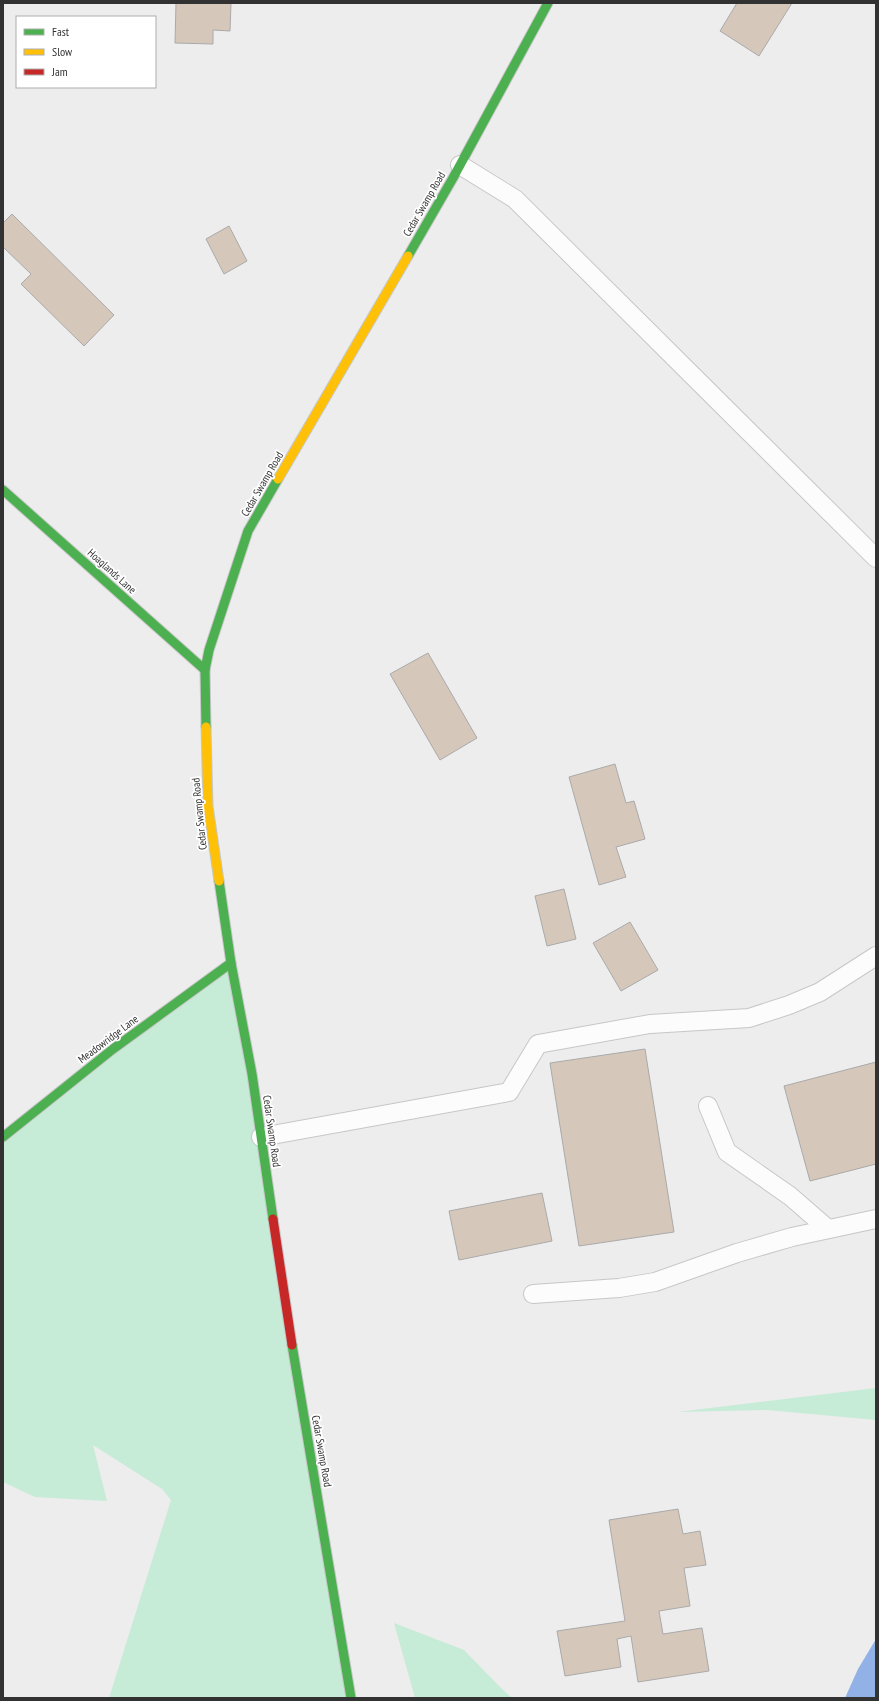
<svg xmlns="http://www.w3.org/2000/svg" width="879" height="1701" font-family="'PT Sans Narrow',sans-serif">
  <rect width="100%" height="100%" fill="#ededee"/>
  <g fill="#c6ebd6">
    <polygon points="231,963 351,1698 109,1698 171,1500 162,1489 93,1445 107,1501 35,1497 3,1482 3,1140"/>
    <polygon points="876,1388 876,1420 767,1410 677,1412"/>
    <polygon points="394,1623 464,1650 499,1686 512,1698 415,1698"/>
  </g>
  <polygon fill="#92b2e7" points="876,1639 876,1698 845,1698 858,1669"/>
  <g fill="#d6c7bb" stroke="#aaa">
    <polygon points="176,3 231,3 230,31 213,30 213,44 175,43"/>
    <polygon points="737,3 792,3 759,56 720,31"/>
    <polygon points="12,214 114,315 84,346 21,284 31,274 3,247 3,223"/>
    <polygon points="229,226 247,261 224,274 206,239"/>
    <polygon points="428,653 477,738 440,760 390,674"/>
    <polygon points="615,764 626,803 634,801 645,839 616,847 626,877 599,885 569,777"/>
    <polygon points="564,889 576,939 547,946 535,896"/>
    <polygon points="630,922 658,970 621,991 593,943"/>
    <polygon points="645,1049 674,1232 579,1246 550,1063"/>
    <polygon points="876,1062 876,1164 810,1181 784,1086"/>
    <polygon points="542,1193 552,1241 459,1260 449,1211"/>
    <polygon points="678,1509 683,1534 700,1531 706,1565 684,1568 690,1606 659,1611 663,1634 702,1628 709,1671 638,1682 631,1636 617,1639 621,1667 565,1676 557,1631 625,1621 609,1520"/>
  </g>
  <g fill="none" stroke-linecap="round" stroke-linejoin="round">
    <defs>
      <g id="lane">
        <polyline points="460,165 515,199 876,558"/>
        <polyline points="708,1106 727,1152 790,1196 828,1229"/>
        <polyline points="261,1137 509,1092 538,1044 650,1024 749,1018 789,1005 820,992 876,956"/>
        <polyline points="533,1294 619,1288 655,1282 737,1253 792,1237 876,1219"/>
      </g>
      <g id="fast">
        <polyline points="408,256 453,178 548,3"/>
        <polyline points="3,490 205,670"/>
        <polyline points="206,727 205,670 209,650 248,531 278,479"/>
        <polyline points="219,881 231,963 252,1074 273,1219"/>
        <polyline points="3,1137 113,1049 231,963"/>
        <polyline points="292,1345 351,1698"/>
      </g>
      <g id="slow">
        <polyline points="278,479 408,256"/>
        <polyline points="206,727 208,806 219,881"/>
      </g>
      <polyline id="jam" points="273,1219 292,1345"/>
    </defs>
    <use href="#lane" stroke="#c7c7c8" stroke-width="20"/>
    <use href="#fast" stroke="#c7c7c8" stroke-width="11"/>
    <use href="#slow" stroke="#c7c7c8" stroke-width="11"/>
    <use href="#jam" stroke="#c7c7c8" stroke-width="11"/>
    <use href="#lane" stroke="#fcfcfc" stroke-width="18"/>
    <use href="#fast" stroke="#4caf50" stroke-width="9"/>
    <use href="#slow" stroke="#ffc107" stroke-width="9"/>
    <use href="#jam" stroke="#c62828" stroke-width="9"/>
  </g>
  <g text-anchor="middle" stroke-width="3.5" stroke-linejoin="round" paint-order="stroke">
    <g font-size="11" fill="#323233" stroke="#fff">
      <text transform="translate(424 204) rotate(-60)" y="4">Cedar Swamp Road</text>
      <text transform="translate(262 484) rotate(-60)" y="4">Cedar Swamp Road</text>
      <text transform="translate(112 571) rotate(42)" y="4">Hoaglands Lane</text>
      <text transform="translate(199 814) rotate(-96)" y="4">Cedar Swamp Road</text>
      <text transform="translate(108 1039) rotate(-37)" y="4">Meadowridge Lane</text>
      <text transform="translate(272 1131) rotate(82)" y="4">Cedar Swamp Road</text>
      <text transform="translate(322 1451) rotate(80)" y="4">Cedar Swamp Road</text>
    </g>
  </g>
  <rect width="879" height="1701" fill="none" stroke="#323233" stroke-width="8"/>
  <rect x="16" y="16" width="140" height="72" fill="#ffffff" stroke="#adadad"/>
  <rect x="24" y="29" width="20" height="6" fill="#4caf50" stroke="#adadad"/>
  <text x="52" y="36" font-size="12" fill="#323233">Fast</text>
  <rect x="24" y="49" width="20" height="6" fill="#ffc107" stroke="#adadad"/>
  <text x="52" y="56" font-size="12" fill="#323233">Slow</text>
  <rect x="24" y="69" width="20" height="6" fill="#c62828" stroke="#adadad"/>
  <text x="52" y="76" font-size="12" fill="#323233">Jam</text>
</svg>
